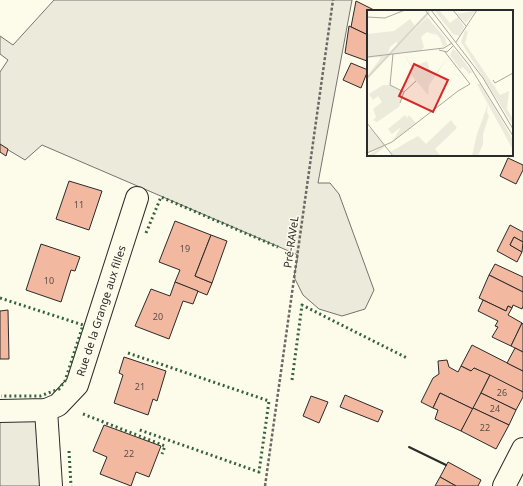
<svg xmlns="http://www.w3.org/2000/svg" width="523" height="486" font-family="'Noto Sans',sans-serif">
  <rect width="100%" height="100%" fill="#fdfbea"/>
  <g fill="#ecebdb" stroke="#74746e">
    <polygon points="54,0 352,0 318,183 330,183 339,194 374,290 365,309 342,316 319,309 303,295 294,277 298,255 42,145 25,160 0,145 0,72 8,60 0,54 0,36 13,45"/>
    <polygon points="46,410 51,486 0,486 0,411"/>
  </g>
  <g fill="#f2b8a0" stroke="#2b2b2b">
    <polygon points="356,1 376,11 368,11 368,35 351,27"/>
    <polygon points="349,26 368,35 368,56 367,61 345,53"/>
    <polygon points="351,63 368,70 361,88 343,80"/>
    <polygon points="0,144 8,149 6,156 0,152"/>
    <polygon points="508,158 523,165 523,170 516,184 500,176"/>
    <polygon points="69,181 102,191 89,230 56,219"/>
    <polygon points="175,221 211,235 195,276 212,283 207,295 175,282 180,270 159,262"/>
    <polygon points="510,225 523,232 523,242 514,237 510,245 522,252 517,262 497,251"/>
    <polygon points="211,235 227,241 212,283 195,276"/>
    <polygon points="514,237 523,242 522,252 510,245"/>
    <polygon points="41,244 80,257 75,271 71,270 61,302 26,290"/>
    <polygon points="495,264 523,277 523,292 489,275"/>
    <polygon points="489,275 523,292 523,306 522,309 513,305 512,308 508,306 506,311 479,298"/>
    <polygon points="175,282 198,291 193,304 183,301 169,339 135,326 151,289 170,296"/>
    <polygon points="483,300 506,311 508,306 512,308 508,315 522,323 511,346 492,337 498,327 495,326 498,321 478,311"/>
    <polygon points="8,310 9,359 0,359 0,311"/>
    <polygon points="522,323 523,324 523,352 511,346"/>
    <polygon points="472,345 523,371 523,392 474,368 471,371 461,366"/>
    <polygon points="515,348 523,352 523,371 507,363"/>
    <polygon points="124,357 166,371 157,401 153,399 148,415 114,403 123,375 119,373"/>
    <polygon points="447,360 449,367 458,372 461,366 471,371 474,368 490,375 473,409 440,393 433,408 421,402 433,378 439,374 438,361"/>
    <polygon points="490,375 523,392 523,397 516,410 481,393"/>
    <polygon points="440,393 473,409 461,431 435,419 438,410 433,408"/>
    <polygon points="481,393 516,410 509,425 473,408"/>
    <polygon points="345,395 383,411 378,422 340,407"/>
    <polygon points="311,396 328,402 319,423 303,416"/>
    <polygon points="473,408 509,425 496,449 461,431"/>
    <polygon points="104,425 161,446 149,477 136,472 131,486 100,474 107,457 93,451"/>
    <polygon points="448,462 481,480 478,486 456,486 440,477"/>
    <polygon points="440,477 456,486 435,486"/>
  </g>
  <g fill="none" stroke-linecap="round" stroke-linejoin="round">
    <defs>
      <g id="minor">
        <polyline points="46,410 51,486"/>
        <polyline points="0,411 46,410 58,405 77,385 137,198"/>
        <polyline points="504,486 523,449"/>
      </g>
    </defs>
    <use href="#minor" stroke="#2b2b2b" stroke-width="24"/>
    <polyline stroke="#6a6964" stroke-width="2.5" stroke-dasharray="3 2" stroke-linecap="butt" points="265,486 333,0"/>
    <use href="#minor" stroke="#fdfbea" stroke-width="22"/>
    <g stroke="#34623c" stroke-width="3" stroke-dasharray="2 3" stroke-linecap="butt">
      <polyline points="146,233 161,197 278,247"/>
      <polyline points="0,298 83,325 65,381 59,389 40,396 1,396"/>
      <polyline points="128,353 269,401 259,472 137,429"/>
      <polyline points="292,380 302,305 407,358"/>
      <polyline points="83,414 165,446 162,454"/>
      <polyline points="69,451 71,486"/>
    </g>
    <polyline stroke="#2b2b2b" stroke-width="2" points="409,447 446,465"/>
  </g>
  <g text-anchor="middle" stroke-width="3" stroke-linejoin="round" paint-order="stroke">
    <g font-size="9" fill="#5d4e48">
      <text x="79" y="208">11</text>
      <text x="185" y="252">19</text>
      <text x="49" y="284">10</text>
      <text x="158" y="320">20</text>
      <text x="140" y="390">21</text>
      <text x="502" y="396">26</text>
      <text x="495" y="412">24</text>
      <text x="485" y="431">22</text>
      <text x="129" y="457">22</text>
    </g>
    <g font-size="11" fill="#2b2b2b" stroke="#fdfbea">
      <text transform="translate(291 242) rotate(-82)" y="4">Pré-RAVeL</text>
      <text transform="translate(101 311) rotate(-72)" y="4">Rue de la Grange aux filles</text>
    </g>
  </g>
  <g transform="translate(367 10)">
    <rect width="146" height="146" fill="#fdfbea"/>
    <path d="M72 0 83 13 91 7 97 17 92 26 86 24 68 1ZM109 0 99 13 90 4 107 1ZM60 7 78 28 80 35 76 37 73 28 66 21 69 25 60 22 54 27 57 37 54 41 24 44ZM43 9 48 16 31 34 29 32 23 37 21 44 0 66 13 49V47L0 48V24L27 21ZM98 20 101 22 98 33 133 85 142 81 140 99 146 109V115L94 32ZM86 39 90 42 105 62 102 64 96 57 93 59 83 45ZM37 44 46 57 60 51 63 61 69 63 82 46 62 75 61 85 41 61 45 58ZM110 74H113L133 107 146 130V140ZM16 75H23L37 82 32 97 10 112 6 110 9 107 6 99 15 92 11 86 6 90 2 84ZM121 94 120 102 122 106 116 124V134L111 146H105L110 124ZM38 105 40 108 42 105 49 113 25 132 34 117 25 124 21 119ZM84 110 90 118 68 139 74 146H26L23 142 51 126 59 134ZM4 118 19 136 6 146H0L13 138 0 143V120Z" fill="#ecebdb"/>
    <path fill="none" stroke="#d8d7c9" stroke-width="2" d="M0 68 62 2"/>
    <path fill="none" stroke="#a9a89e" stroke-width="1" d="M58 0 102 55 146 126M64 0 116 68 146 119M86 0 99 16M0 7 18 8 38 0M89 32 110 0M72 40 80 42 86 36M78 42 103 74M26 44 23 75 37 82M0 47 77 38 85 33M126 70 128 73 146 63M33 93 37 82 49 71M0 113 26 146M0 143 25 132 91 81 103 74"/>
    <path fill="#d62828" fill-opacity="0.15" stroke="#d62828" stroke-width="2" d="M47 54 81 70 66 102 32 86Z"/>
    <rect width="146" height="146" fill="none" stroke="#2b2b2b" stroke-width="2"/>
  </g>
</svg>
